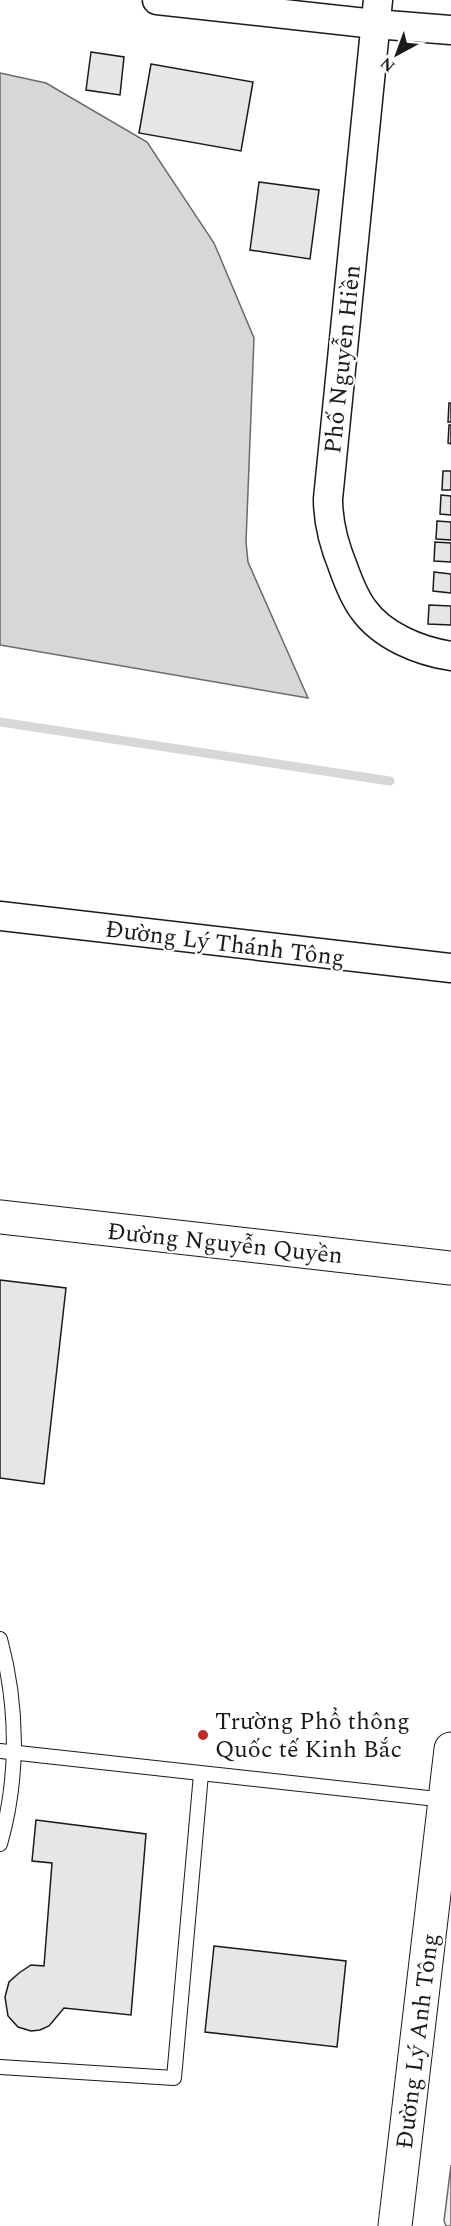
<svg xmlns="http://www.w3.org/2000/svg" width="451" height="2226" font-family="Spectral,serif">
  <rect width="100%" height="100%" fill="#fff"/>
  <polygon fill="#ededed" stroke="#6a6a6a" stroke-width="1.5" points="451,2165 451,2226 446,2226 444,2221"/>
  <polygon fill="#d7d7d7" stroke="#6a6a6a" stroke-width="1.5" points="0,73 46,83 147,142 214,243 254,338 246,542 248,562 308,698 0,645"/>
  <g fill="none" stroke-linecap="round" stroke-linejoin="round">
    <polyline stroke="#d7d7d7" stroke-width="9" points="0,722 390,781"/>
  </g>
  <g fill="#e6e6e6" stroke="#1a1a1a" stroke-width="1.5">
    <polygon points="91,52 124,57 120,95 86,90"/>
    <polygon points="151,64 253,82 241,151 139,133"/>
    <polygon points="259,182 319,190 310,259 250,250"/>
    <polygon points="449,403 451,403 451,422 448,422"/>
    <polygon points="449,425 451,425 451,444 448,443"/>
    <polygon points="443,471 451,471 451,490 442,490"/>
    <polygon points="441,495 451,496 451,515 440,514"/>
    <polygon points="437,521 451,522 451,540 436,539"/>
    <polygon points="435,542 451,543 451,562 434,561"/>
    <polygon points="434,572 451,574 451,593 433,591"/>
    <polygon points="429,605 451,606 451,625 428,624"/>
    <polygon points="0,1280 66,1288 44,1484 0,1478"/>
    <polygon points="36,1820 146,1834 131,2015 64,2008 49,2026 40,2030 31,2031 18,2027 8,2016 5,1997 9,1982 19,1973 31,1965 44,1966 52,1863 32,1861"/>
    <polygon points="214,1946 346,1961 337,2047 205,2032"/>
  </g>
  <g fill="none" stroke-linecap="round" stroke-linejoin="round">
    <defs>
      <g id="lane">
        <path d="M0 1639C18 1705 19 1778 0 1844"/>
        <polyline points="0,1751 446,1800"/>
        <polyline points="0,2067 174,2078 201,1774"/>
      </g>
      <g id="street">
        <polyline points="157,0 375,24 451,30"/>
        <path d="M378 0 328 499C328 523 334 545 343 567 348 581 354 597 363 609 382 636 419 651 451 656"/>
        <polyline points="0,916 451,968"/>
      </g>
      <g id="secondary">
        <polyline points="0,1217 451,1268"/>
        <polyline points="395,2226 451,1749"/>
      </g>
    </defs>
    <use href="#lane" stroke="#1a1a1a" stroke-width="16"/>
    <use href="#street" stroke="#1a1a1a" stroke-width="31"/>
    <use href="#secondary" stroke="#1a1a1a" stroke-width="35"/>
    <use href="#lane" stroke="#fff" stroke-width="14"/>
    <use href="#street" stroke="#fff" stroke-width="28"/>
    <use href="#secondary" stroke="#fff" stroke-width="33"/>
  </g>
  <circle fill="#c62828" stroke="#fff" stroke-width="2" cx="203" cy="1735" r="6"/>
  <g text-anchor="middle" stroke-width="4.5" stroke-linejoin="round" paint-order="stroke">
    <g font-size="24" fill="#1a1a1a" stroke="#fff">
      <text transform="translate(342 359) rotate(-84)" y="8">Phố Nguyễn Hiền</text>
      <text transform="translate(225 943) rotate(7)" y="8">Đường Lý Thánh Tông</text>
      <text transform="translate(225 1243) rotate(6)" y="8">Đường Nguyễn Quyền</text>
      <text transform="translate(417 2041) rotate(-83)" y="8">Đường Lý Anh Tông</text>
    </g>
    <g font-size="24" fill="#1a1a1a" stroke="#fff" text-anchor="start">
      <text x="215" y="1729">Trường Phổ thông<tspan x="215" dy="28">Quốc tế Kinh Bắc</tspan></text>
    </g>
  </g>
  <g transform="translate(397 54) rotate(221)" stroke="#ffffff" stroke-width="4.5" paint-order="stroke">
  <path d="M0-4.5L10 22L0 15L-10 22Z" fill="#1a1a1a"/>
  <text y="-9" font-size="16" font-weight="bold" text-anchor="middle" fill="#1a1a1a">N</text>
  </g>
</svg>
